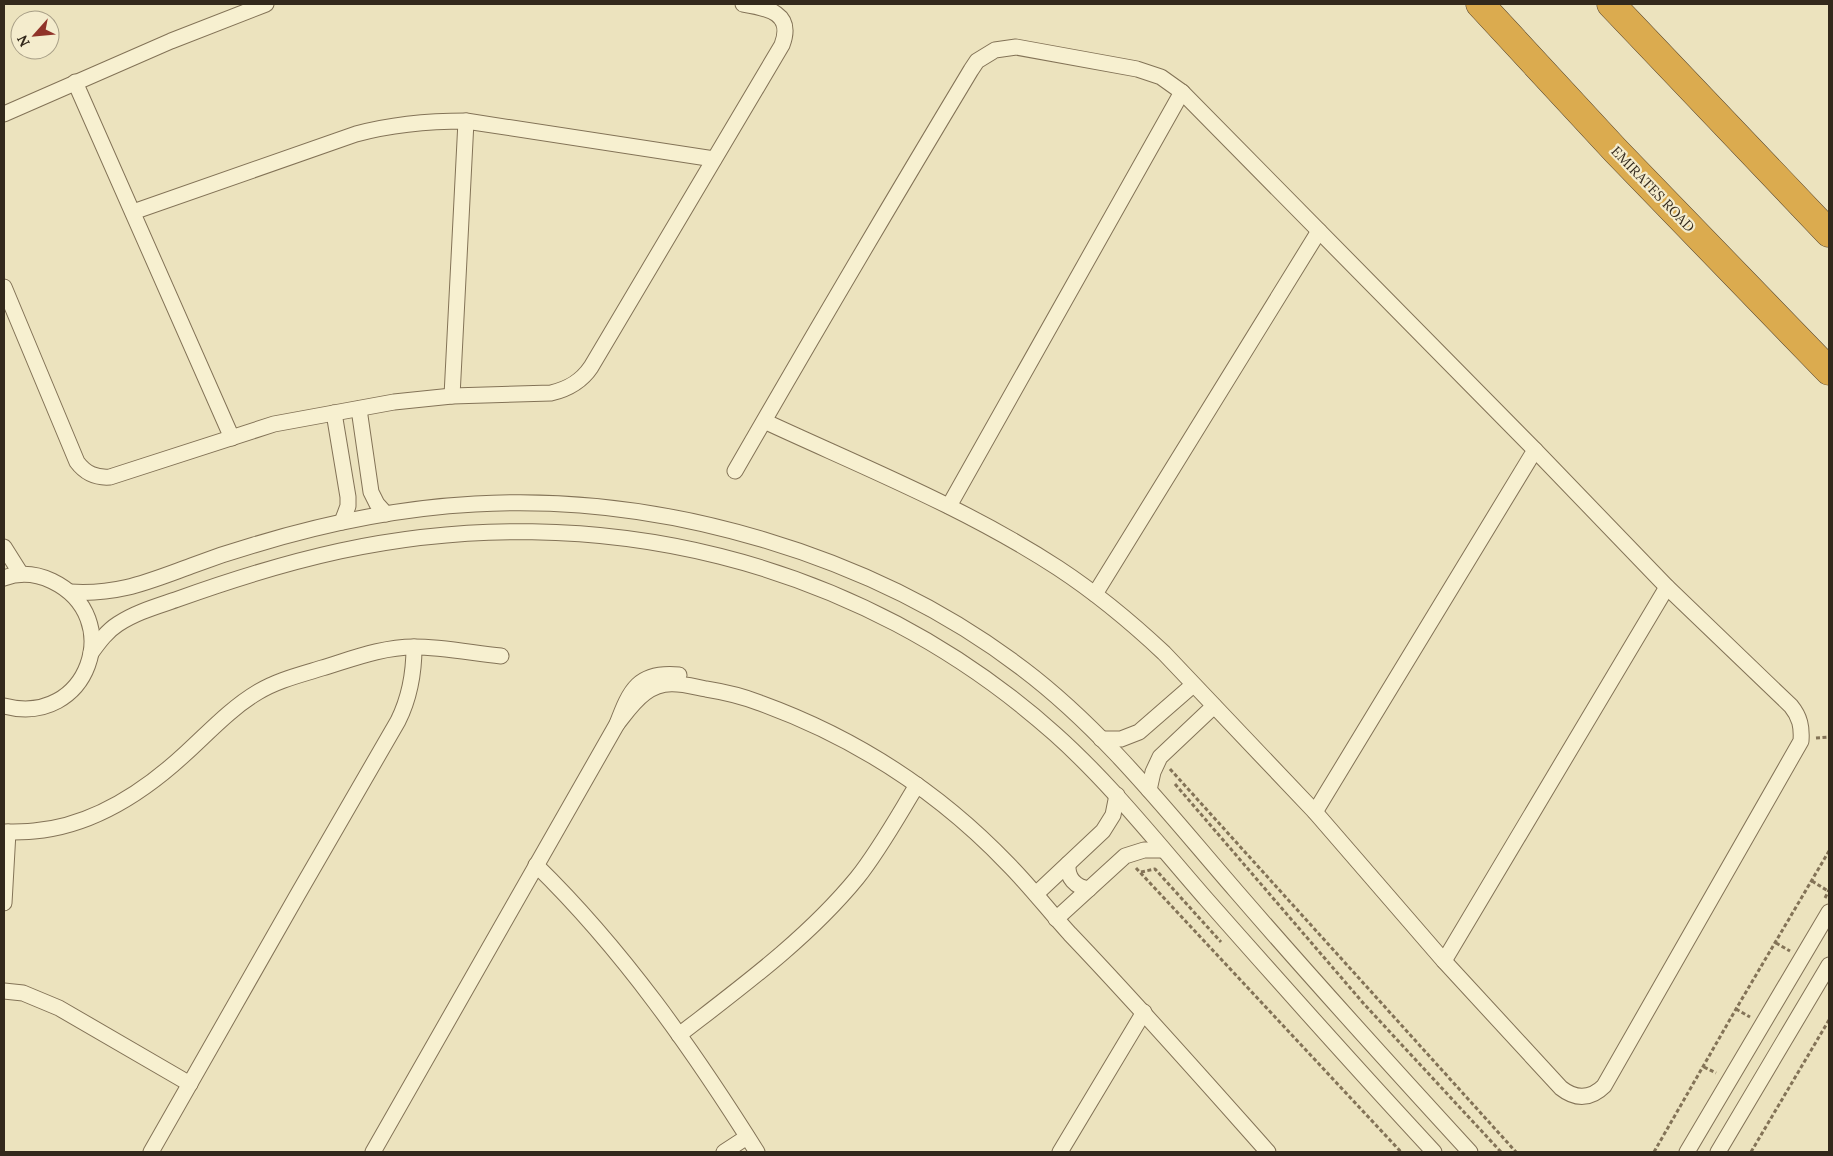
<svg xmlns="http://www.w3.org/2000/svg" width="1833" height="1156" font-family="Lora,serif">
  <rect width="100%" height="100%" fill="#ece3be"/>
  <g fill="none" stroke-linecap="round" stroke-linejoin="round">
    <defs>
      <g id="street">
        <polyline points="75,82 232,438"/>
        <polyline points="4,114 171,41 266,4"/>
        <path d="M133 212 356 134C393 124 428 121 466 121L714 159"/>
        <path d="M4 287 77 462C86 474 96 478 110 477L274 424 394 402 452 396 551 393C568 389 581 382 591 367L782 45C794 13 768 8 743 4"/>
        <polyline points="452,396 466,121"/>
        <polyline points="359,409 371,492 377,504 386,514"/>
        <polyline points="334,413 348,497 348,506 342,522"/>
        <path d="M735 471C812 337 891 203 971 70L977 61 995 50 1016 47 1137 69 1161 77 1182 92 1535 450 1667 587 1791 706C1800 717 1802 727 1801 741L1604 1086C1591 1099 1576 1100 1561 1088L1444 961 1315 812 1164 653C1131 622 1096 593 1058 568 966 508 863 467 764 421"/>
        <polyline points="949,506 1182,92"/>
        <polyline points="4,547 21,574"/>
        <path d="M4 578C20 572 37 574 52 581 127 617 88 728 4 706"/>
        <path d="M70 592C118 595 147 582 191 566 212 558 233 551 254 545 326 523 400 508 475 504 662 493 874 555 1023 669 1105 731 1169 814 1236 891 1313 980 1391 1066 1470 1152"/>
        <polyline points="1095,594 1319,231"/>
        <path d="M91 653C99 642 107 631 118 624 136 612 158 606 178 599 231 580 285 563 340 551 596 496 859 559 1055 734 1111 784 1158 844 1207 900 1282 985 1357 1069 1434 1152"/>
        <path d="M617 724C625 714 634 701 645 693 665 678 685 685 706 689 725 692 742 696 760 703 854 737 939 792 1008 864 1030 886 1049 911 1070 934 1138 1005 1203 1079 1268 1152"/>
        <polyline points="1101,739 1121,739 1139,732 1193,685"/>
        <polyline points="1149,790 1153,772 1160,757 1214,706"/>
        <polyline points="1315,812 1535,450"/>
        <path d="M4 832C14 832 24 832 34 831 93 826 144 792 186 753 209 732 231 708 258 692 278 680 300 675 322 668 352 659 382 647 414 647 443 647 472 653 501 656"/>
        <path d="M1068 864C1067 878 1075 887 1089 889"/>
        <path d="M536 865C623 950 693 1050 757 1152"/>
        <polyline points="1036,894 1103,831 1113,815 1117,795"/>
        <polyline points="4,903 8,832"/>
        <polyline points="1056,919 1125,856 1144,850 1163,850"/>
        <polyline points="1444,961 1667,587"/>
        <polyline points="4,991 23,993 59,1008 190,1084"/>
        <path d="M679 1035C741 987 807 939 857 878 880 849 898 816 917 785"/>
        <path d="M151 1152 298 894 398 721C410 697 414 674 414 647"/>
        <path d="M373 1152 617 724C630 690 638 671 679 675"/>
        <polyline points="724,1152 747,1137"/>
        <polyline points="1060,1152 1144,1012"/>
        <polyline points="1687,1152 1829,912"/>
        <polyline points="1718,1152 1829,965"/>
      </g>
      <g id="highway">
        <polyline points="1480,4 1616,151 1829,371"/>
        <polyline points="1611,4 1829,233"/>
      </g>
    </defs>
    <use href="#street" stroke="#837357" stroke-width="17"/>
    <use href="#highway" stroke="#51412c" stroke-width="29"/>
    <g stroke="#837357" stroke-width="3" stroke-dasharray="4 2.5" stroke-linecap="butt">
      <polyline points="1816,738 1829,737"/>
      <polyline points="1170,769 1516,1152"/>
      <polyline points="1175,784 1364,1004 1501,1152"/>
      <polyline points="1136,868 1401,1152"/>
      <polyline points="1141,872 1155,869 1221,942"/>
      <polyline points="1812,881 1828,891"/>
      <polyline points="1825,898 1829,890"/>
      <polyline points="1776,943 1790,951"/>
      <polyline points="1736,1009 1750,1017"/>
      <polyline points="1704,1067 1716,1073"/>
      <polyline points="1654,1152 1736,1009 1829,851"/>
      <polyline points="1751,1152 1829,1020"/>
    </g>
    <use href="#street" stroke="#f7f0d0" stroke-width="15"/>
    <use href="#highway" stroke="#dbab4f" stroke-width="28"/>
  </g>
  <g text-anchor="middle" stroke-width="4.5" stroke-linejoin="round" paint-order="stroke">
    <g font-size="14" fill="#33291c" stroke="#f4eccd">
      <text transform="translate(1653 189) rotate(46)" y="5">EMIRATES ROAD</text>
    </g>
  </g>
  <rect width="1833" height="1156" fill="none" stroke="#33291c" stroke-width="10"/>
  <g transform="translate(35 35) rotate(243)"><circle r="24" fill="#f4eccd" stroke="#a79e86"/>
  <path d="M0-4L9 19L0 12L-9 19Z" fill="#903329"/>
  <text y="-8" font-size="14" font-weight="bold" text-anchor="middle" fill="#33291c">N</text>
  </g>
</svg>
